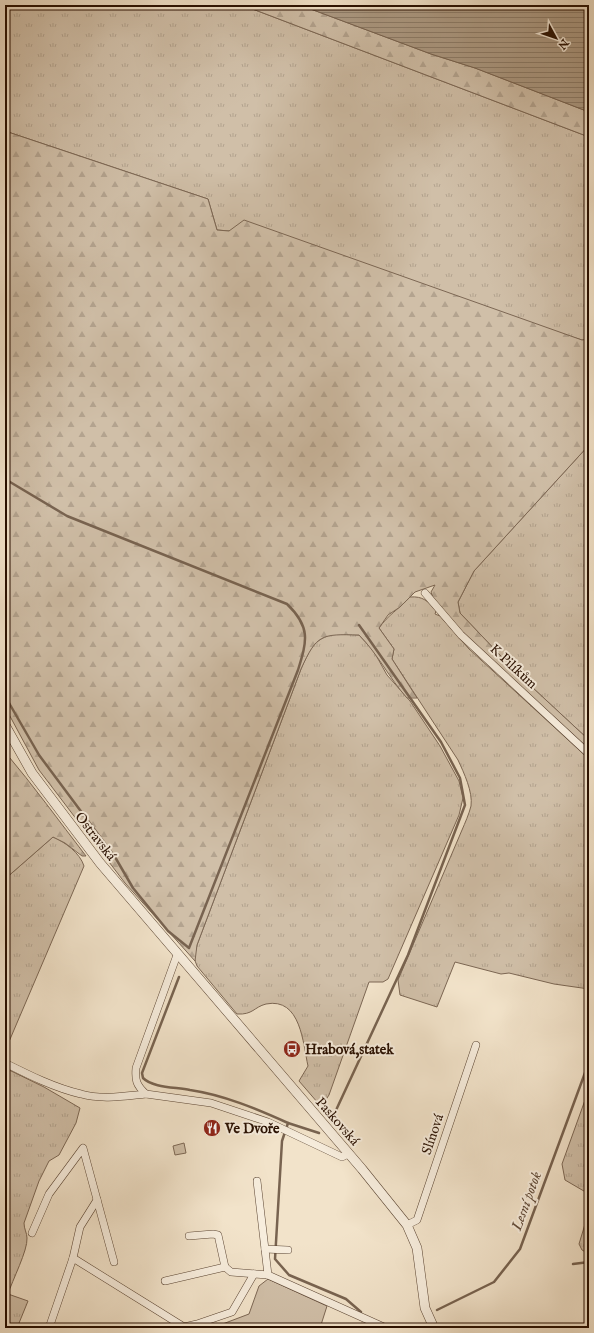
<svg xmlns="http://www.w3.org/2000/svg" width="594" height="1333" font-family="'IM FELL English',serif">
  <defs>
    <pattern id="grass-tufts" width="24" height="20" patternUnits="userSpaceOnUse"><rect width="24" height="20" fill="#d0bfa8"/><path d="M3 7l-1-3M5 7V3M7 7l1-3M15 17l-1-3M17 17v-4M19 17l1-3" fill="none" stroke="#b3a38f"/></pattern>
    <pattern id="forest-firs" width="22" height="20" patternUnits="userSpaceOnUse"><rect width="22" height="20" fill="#d0bfa8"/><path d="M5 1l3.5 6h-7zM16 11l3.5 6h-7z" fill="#b3a38f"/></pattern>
    <pattern id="water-rules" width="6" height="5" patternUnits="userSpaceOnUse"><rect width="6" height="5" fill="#ad9b85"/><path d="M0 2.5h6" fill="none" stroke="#8d7d6a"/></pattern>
  </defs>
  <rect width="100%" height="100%" fill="#f2e3ca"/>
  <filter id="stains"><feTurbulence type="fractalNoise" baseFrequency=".005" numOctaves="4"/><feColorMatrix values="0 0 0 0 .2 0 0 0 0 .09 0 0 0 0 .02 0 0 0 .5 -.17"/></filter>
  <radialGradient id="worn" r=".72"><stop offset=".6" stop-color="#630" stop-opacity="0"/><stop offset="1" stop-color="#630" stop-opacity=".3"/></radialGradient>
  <g fill="url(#grass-tufts)" stroke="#7c6754">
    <polygon points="5,5 242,5 589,137 589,339 582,340 229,231 217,230 208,199 5,131"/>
    <polygon points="589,445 589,740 519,675 460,613 458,602 474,571"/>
    <path d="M410 597C423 596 428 601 436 611L435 614 440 616 469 649 589 759V989L554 984 509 973 501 974 455 962 437 1007 400 995 398 980 462 830C465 823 469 814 471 806 473 792 464 773 458 760L392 659 394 649 379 628C388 615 399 609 410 597Z"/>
    <path d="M334 634 359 635 373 650 387 675 410 701 440 746 459 781 463 798 459 815 388 979 383 982H369L329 1095 323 1104 318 1103 299 1081 308 1066C303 1044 301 997 266 1004 254 1007 253 1015 237 1014L197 966 194 958 197 945 301 669C309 651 313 639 334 634Z"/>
    <path d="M53 837C65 842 80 853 84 866L5 1051V879Z"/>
    <path d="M5 1068 44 1087 80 1108 76 1123 59 1155 49 1161 39 1181 24 1223C24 1229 27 1233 27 1238 28 1250 12 1281 8 1294L28 1301 17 1328H5Z"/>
    <polygon points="589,1089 589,1194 565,1180 562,1164"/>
    <polygon points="589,1211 589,1254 582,1250 579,1244"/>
  </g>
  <g fill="url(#forest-firs)" stroke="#7c6754">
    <polygon points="242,5 300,5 431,54 475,68 589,112 589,137"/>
    <path d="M5 131 208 199 217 230 229 231 244 220 582 340 589 339V445L474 571 458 602 460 613 519 675 589 740V749L463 634 433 598 431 592 435 585 415 592 400 607 388 615 379 628 394 649 392 659 417 698H407C389 678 378 654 359 635 321 634 317 634 301 669L197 945 195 961 125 883 39 770 5 707Z"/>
    <path d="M5 752C33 785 59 821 86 856H82L65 843 53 837 5 879Z"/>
  </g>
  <g fill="#d0bfa8" stroke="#7c6754">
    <polygon points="184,1143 186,1153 175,1155 173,1146"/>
    <polygon points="268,1279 327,1306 320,1328 212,1328 249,1314 259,1286"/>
  </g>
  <polygon fill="url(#water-rules)" stroke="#786350" points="300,5 589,5 589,112 475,68 431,54"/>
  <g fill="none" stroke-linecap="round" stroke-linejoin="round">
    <g stroke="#786350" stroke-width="2.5">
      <path d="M5 479 67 516 287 604C311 627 307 641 298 670L189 948 168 931 133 888 115 857 39 755 5 696"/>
      <path d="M179 977 142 1073 143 1078C153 1088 176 1087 190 1090 224 1095 257 1109 288 1123L282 1141 275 1259 289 1275 346 1299 361 1312"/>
      <polyline points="331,1121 408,955 465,805 460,778 441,742 359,625"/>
      <polyline points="288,1123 319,1133"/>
      <polyline points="573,1264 589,1262"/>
      <polyline points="437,1310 494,1282 520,1249 589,1062"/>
      <polyline points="362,1324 362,1328"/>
    </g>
    <defs>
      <g id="minor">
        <polyline points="425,593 461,635 589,754"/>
        <path d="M177 955 136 1068C135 1080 136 1085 146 1094L211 1103 268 1122 342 1157 348 1154"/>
        <path d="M5 1063C29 1075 55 1088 81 1094 102 1100 125 1096 146 1094"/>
        <polyline points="257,1181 268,1275"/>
        <polyline points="407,1225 417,1220 476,1045"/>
        <polyline points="32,1233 49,1194 83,1148 114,1262"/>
        <polyline points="189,1236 213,1234 218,1235 225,1267"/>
        <polyline points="265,1249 288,1250"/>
        <polyline points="73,1258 184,1327 197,1324 232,1312 254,1274"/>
        <polyline points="165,1281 225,1267 231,1272 268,1275 386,1328"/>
        <polyline points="49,1328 73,1258 80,1227 97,1200"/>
      </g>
      <polyline id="tertiary" points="5,725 32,773 100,863 362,1169 407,1225 417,1248 425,1308 434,1328"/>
    </defs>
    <use href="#minor" stroke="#5a4432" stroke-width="8"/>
    <use href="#tertiary" stroke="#5a4432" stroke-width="10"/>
    <use href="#minor" stroke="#f7eddd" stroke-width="7"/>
    <use href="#tertiary" stroke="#f7eddd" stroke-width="9"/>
  </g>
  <defs>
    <symbol id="bus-disc" viewBox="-11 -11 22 22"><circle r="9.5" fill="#8f2418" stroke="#f7eddd"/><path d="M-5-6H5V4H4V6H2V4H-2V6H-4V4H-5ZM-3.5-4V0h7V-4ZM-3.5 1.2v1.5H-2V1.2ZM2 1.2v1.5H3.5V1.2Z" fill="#fff"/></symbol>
    <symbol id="restaurant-disc" viewBox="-11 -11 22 22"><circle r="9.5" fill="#8f2418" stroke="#f7eddd"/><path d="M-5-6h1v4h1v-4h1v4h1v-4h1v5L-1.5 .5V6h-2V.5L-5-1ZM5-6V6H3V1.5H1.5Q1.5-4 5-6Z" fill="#fff"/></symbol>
  </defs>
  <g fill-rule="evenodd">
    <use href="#bus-disc" x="282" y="1039" width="20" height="20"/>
    <use href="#restaurant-disc" x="202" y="1118" width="20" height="20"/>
  </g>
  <g text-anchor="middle" stroke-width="4" stroke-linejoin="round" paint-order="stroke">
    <g font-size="14" fill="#280f00" stroke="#f7eddd">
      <text transform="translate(514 666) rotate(43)" y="5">K Pilíkům</text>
      <text transform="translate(96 836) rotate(52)" y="5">Ostravská</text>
      <text transform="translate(338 1121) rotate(49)" y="5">Paskovská</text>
      <text transform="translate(432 1134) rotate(-71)" y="5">Slínová</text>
    </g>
    <g font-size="14" font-weight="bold" fill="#280f00" stroke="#f7eddd" text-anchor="start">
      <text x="305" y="1054">Hrabová,statek</text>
      <text x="225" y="1133">Ve Dvoře</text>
    </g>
    <g font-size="15" font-style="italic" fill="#644e3c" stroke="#f7eddd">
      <text transform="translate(526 1201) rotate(-70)" y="5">Lesní potok</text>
    </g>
  </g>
  <rect width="594" height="1333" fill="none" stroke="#f2e3ca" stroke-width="20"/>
  <rect x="6" y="6" width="582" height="1321" fill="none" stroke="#280f00" stroke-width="2"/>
  <rect x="10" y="10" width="574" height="1313" fill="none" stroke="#280f00"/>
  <g transform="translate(556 38) rotate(130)" stroke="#f7eddd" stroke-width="3" paint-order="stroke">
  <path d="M0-3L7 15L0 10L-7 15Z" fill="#280f00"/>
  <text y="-6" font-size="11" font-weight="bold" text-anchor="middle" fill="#280f00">N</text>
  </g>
  <rect width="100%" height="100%" filter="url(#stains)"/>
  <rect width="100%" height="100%" fill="url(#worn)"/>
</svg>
